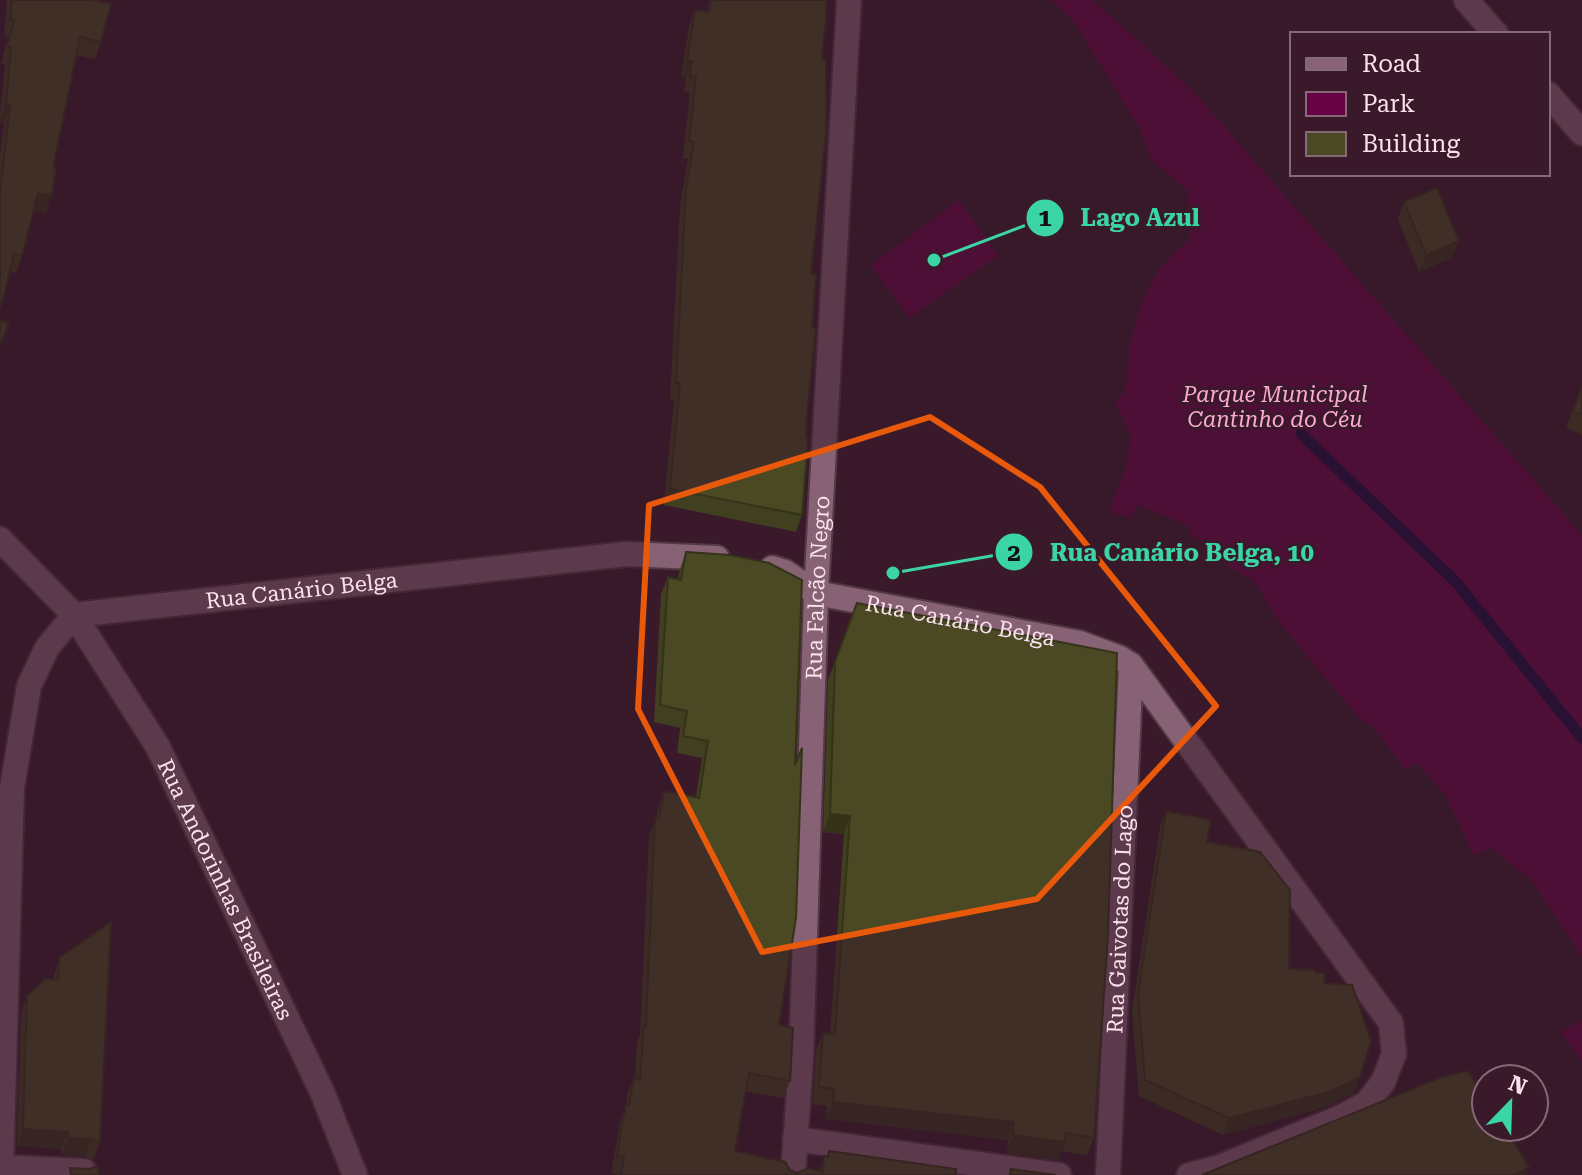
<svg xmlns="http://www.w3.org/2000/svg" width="1582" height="1175" font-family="'Roboto Serif',serif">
  <rect width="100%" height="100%" fill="#39192a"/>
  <g fill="#670345">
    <path d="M1051 0H1093L1192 90 1582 535V956L1532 881 1491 848 1474 855 1445 794 1416 763 1406 770 1368 721 1364 724 1283 627 1253 580 1225 565 1231 556 1188 533 1191 527 1138 505 1130 518 1109 511 1126 467 1131 437 1115 403 1125 390 1130 354 1128 353C1140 303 1147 274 1189 240L1188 191 1151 159 1140 129 1088 44 1071 18Z"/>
    <polygon points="959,200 998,256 909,318 871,265"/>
    <polygon points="1582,1021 1582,1062 1560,1031"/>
  </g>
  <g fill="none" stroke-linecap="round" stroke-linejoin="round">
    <polyline stroke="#16073c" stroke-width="11" points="1301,434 1455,581 1582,738"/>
    <defs>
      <g id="street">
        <polyline points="1466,0 1496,34"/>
        <polyline points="1548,94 1582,133"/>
        <path id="s1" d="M772 568 785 572 816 593 1080 643 1120 658 1131 665 1391 1023 1394 1054 1383 1082 1367 1103 1341 1117 1220 1167 1189 1175"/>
        <polyline points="795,1139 1059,1175"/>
        <polyline points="0,1167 84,1171"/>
        <path id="s2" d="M1 1175 12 788 29 686 47 648 74 615 627 554 717 558"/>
        <path id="s3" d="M793 1175 801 1060 816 593 849 0"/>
        <path id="s4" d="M1108 1175 1131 665"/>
      </g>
      <g id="secondary">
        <path id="s5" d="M0 539 74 615 158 747 323 1094 355 1175"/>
      </g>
    </defs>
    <use href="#street" stroke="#533947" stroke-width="28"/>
    <use href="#secondary" stroke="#533947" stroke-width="28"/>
    <use href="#street" stroke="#876174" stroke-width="24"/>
    <use href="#secondary" stroke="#876174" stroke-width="24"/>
  </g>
  <g fill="#403f1f">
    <polygon points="7,0 92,0 101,42 95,59 76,55 53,168 46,213 33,211 22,256 16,273 10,271 0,310 0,157 4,123 0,122 0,115 5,64 1,64 8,37 4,36"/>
    <polygon points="710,0 826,0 822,59 811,274 802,515 796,532 664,505 674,400 670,399 680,206 688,159 683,158 690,93 684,92 686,78 681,77 689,26 695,10 707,12"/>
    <polygon points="1404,202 1452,258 1419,272 1398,219"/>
    <polygon points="1582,386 1582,435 1566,428"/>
    <polygon points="686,552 790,1081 783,1098 746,1091 735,1151 797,1173 819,1171 824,1156 827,1157 829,1151 956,1175 618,1175 611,1173 620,1122 626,1105 627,1095 634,1078 635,1079 637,1042 640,1035 649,835 656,818 658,808 664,791 696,797 702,758 677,753 680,728 654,722 661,594 668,577 678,579 680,569"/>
    <polygon points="857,603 1094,1138 1087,1155 1061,1151 1058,1160 1007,1153 1008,1140 826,1119 827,1106 813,1104 816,1050 823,1033 830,1034 844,834 823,832 828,680"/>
    <polygon points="1166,811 1207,842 1289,969 1315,973 1324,983 1354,1093 1323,1108 1223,1135 1139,1096 1132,1011 1160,827"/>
    <polygon points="59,958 100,1142 93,1160 85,1156 62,1155 61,1149 17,1146 21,1013 27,996 53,979"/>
  </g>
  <g fill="#343319">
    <polygon points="687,61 692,61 686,78 681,77"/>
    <polygon points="6,105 10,106 4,123 0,122"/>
    <polygon points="38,193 52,195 46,213 31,211"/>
    <polygon points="1459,241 1452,258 1419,272 1426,255"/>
    <polygon points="830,814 850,816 844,834 823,832"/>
    <polygon points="1360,1077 1354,1093 1323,1108 1223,1135 1229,1118"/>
    <polygon points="833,1102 1014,1122 1008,1140 826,1119"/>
    <polygon points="23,1129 68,1132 61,1149 17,1146"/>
    <polygon points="1013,1135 1065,1142 1058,1160 1007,1153"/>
    <polygon points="68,1138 91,1139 85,1156 62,1155"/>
    <polygon points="1529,1167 1526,1175 1515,1175"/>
  </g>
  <g fill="#4a4924" stroke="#343319" stroke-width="2">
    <polygon points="12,0 92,0 111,4 101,42 80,37 53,168 56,168 52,195 38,193 22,256 14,254 0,310 0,194 10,106 6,105 11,47 7,46 14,20 10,19"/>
    <polygon points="712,0 826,0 826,19 822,59 826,60 826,133 811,274 816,275 812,328 816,328 807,412 806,438 808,438 802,515 670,489 680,383 676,383 686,189 694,142 689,141 696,77 690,76 692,61 687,61 695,10 709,12"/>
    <polygon points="1437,188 1459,241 1426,255 1404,202"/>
    <polygon points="0,320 9,323 0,346"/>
    <polygon points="1582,386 1582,415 1573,411"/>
    <polygon points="686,552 730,555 769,563 802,580 795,765 802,748 796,918 779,1025 793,1028 790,1081 749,1073 735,1151 785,1162 790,1170 797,1173 809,1168 823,1172 824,1156 828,1157 829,1151 956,1169 956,1175 621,1175 624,1157 617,1156 621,1129 626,1105 629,1105 634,1078 640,1080 644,1025 646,1026 655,818 659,819 664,791 699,798 708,741 683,736 687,711 660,705 668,577 681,580"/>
    <polygon points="857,603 1117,653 1108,935 1094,1138 1065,1133 1065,1142 1013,1135 1014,1122 833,1102 834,1089 819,1087 823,1033 835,1035 850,816 830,814 835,662"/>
    <polygon points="1166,811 1211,820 1207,842 1260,852 1290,890 1289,969 1315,970 1315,973 1325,973 1324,983 1352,985 1371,1041 1360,1077 1329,1092 1229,1118 1145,1080 1138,994"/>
    <polygon points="111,922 100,1142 91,1139 68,1138 68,1132 23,1129 27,996 45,979 58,980 59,958"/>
    <polygon points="1468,1071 1486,1099 1486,1127 1504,1127 1529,1167 1515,1175 1202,1175 1442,1077"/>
    <polygon points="98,1166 98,1175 71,1175 70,1168 89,1169"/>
    <polygon points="1011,1169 1056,1175 1010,1175"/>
  </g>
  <path d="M0 0H1582V1175H0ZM930 417 1040 487 1216 706 1037 899 762 952 638 709 649 505Z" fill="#39192a" fill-opacity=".55" fill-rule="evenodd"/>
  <path fill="none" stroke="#e8590c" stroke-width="6" stroke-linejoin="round" d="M930 417 1040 487 1216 706 1037 899 762 952 638 709 649 505Z"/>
  <g text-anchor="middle" stroke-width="6" stroke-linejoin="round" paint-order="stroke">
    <g font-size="22" font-style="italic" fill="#fca9d4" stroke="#39192a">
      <text x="1275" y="402">Parque Municipal<tspan x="1275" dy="25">Cantinho do Céu</tspan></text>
    </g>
    <g font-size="22" fill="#f9e2ed" stroke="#39192a">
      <text dy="8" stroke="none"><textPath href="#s3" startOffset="588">Rua Falcão Negro</textPath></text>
      <text dy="8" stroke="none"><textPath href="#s2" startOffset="804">Rua Canário Belga</textPath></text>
      <text dy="8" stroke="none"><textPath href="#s1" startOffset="198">Rua Canário Belga</textPath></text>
      <text dy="8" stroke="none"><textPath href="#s5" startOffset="420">Rua Andorinhas Brasileiras</textPath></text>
      <text dy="8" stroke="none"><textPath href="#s4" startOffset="256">Rua Gaivotas do Lago</textPath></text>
    </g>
  </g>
  <path fill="none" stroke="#3ad4a5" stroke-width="3" d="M934 260L1045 218M893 573L1014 552"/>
  <g fill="#3ad4a5" stroke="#39192a" stroke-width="3">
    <circle cx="934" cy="260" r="8"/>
    <circle cx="893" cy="573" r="8"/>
    <circle cx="1045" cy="218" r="20"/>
    <circle cx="1014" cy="552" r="20"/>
  </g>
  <g font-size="24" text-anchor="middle" font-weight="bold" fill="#111">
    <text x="1045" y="226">1</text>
    <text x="1014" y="561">2</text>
  </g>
  <g font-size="24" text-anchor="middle" font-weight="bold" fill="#3ad4a5" stroke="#39192a" stroke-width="6" stroke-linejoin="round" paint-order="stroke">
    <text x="1140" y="226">Lago Azul</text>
    <text x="1182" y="561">Rua Canário Belga, 10</text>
  </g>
  <rect x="1290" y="32" width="260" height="144" fill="#39192a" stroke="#866978" stroke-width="2"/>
  <rect x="1306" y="58" width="40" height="12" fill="#876174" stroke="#866978" stroke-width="2"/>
  <text x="1362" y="72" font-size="24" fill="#f9e2ed">Road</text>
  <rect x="1306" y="92" width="40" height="24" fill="#670345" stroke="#866978" stroke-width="2"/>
  <text x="1362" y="112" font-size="24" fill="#f9e2ed">Park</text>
  <rect x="1306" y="132" width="40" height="24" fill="#4a4924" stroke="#866978" stroke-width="2"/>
  <text x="1362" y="152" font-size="24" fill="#f9e2ed">Building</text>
  <g transform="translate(1510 1103) rotate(23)"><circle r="38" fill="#39192a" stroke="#866978" stroke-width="2"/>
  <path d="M0-6L14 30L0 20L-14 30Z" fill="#3ad4a5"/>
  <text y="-12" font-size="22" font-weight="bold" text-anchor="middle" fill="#f9e2ed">N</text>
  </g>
</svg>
